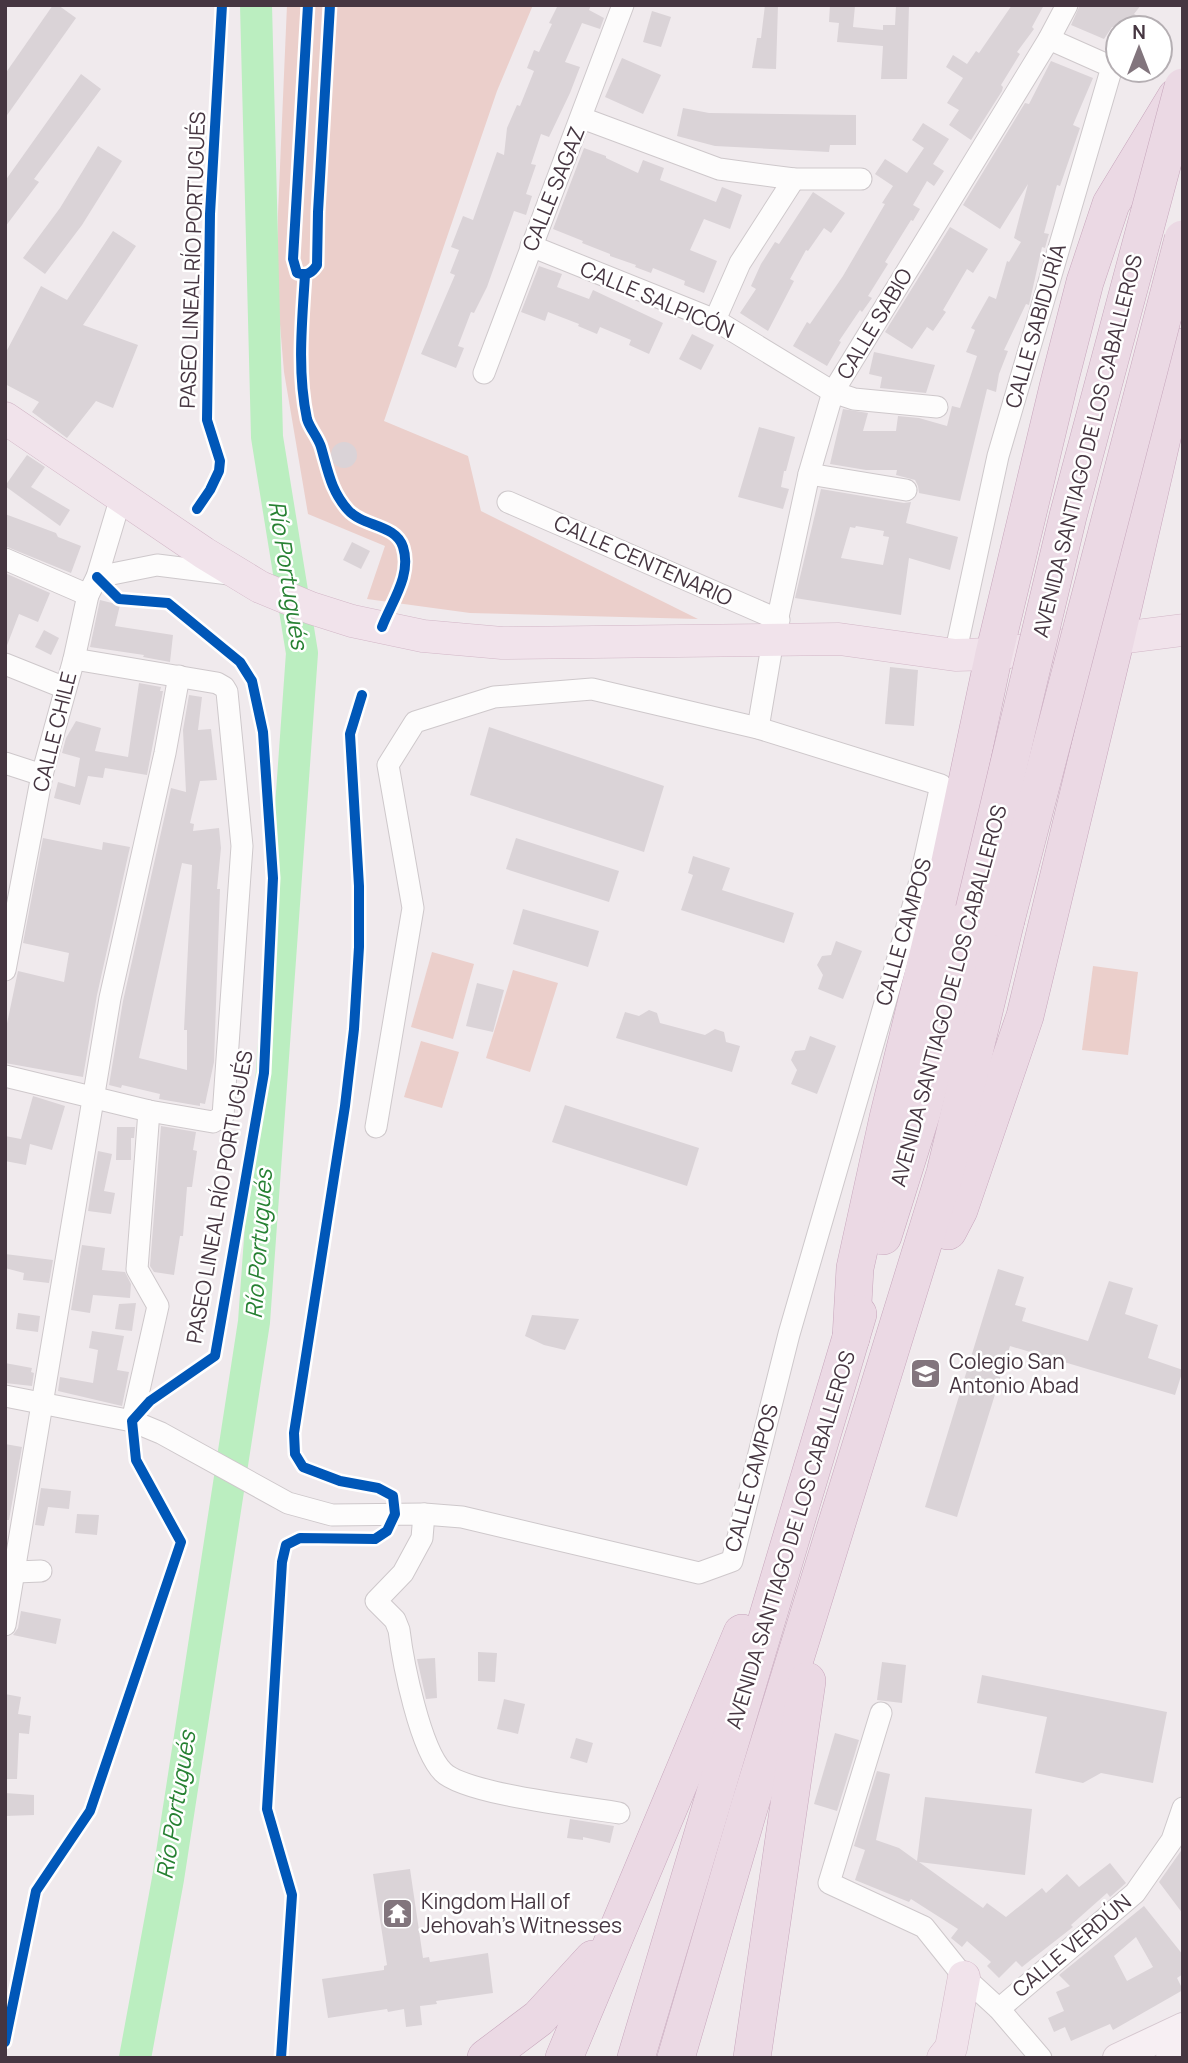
<svg xmlns="http://www.w3.org/2000/svg" width="1188" height="2063" font-family="Manrope,sans-serif">
  <rect width="100%" height="100%" fill="#f0eaed"/>
  <g fill="#ebcfcb">
    <polygon points="287,5 533,5 497,91 384,421 468,456 481,511 698,619 470,613 367,599 385,546 308,514 284,372 277,289 278,213"/>
    <polygon points="432,952 474,964 453,1039 411,1027"/>
    <polygon points="1093,966 1138,972 1128,1055 1082,1050"/>
    <polygon points="513,970 558,983 530,1072 486,1058"/>
    <polygon points="421,1041 459,1052 442,1108 404,1097"/>
  </g>
  <g fill="none" stroke-linecap="round" stroke-linejoin="round">
    <polyline stroke="#bbeec0" stroke-width="32" points="135,2058 168,1879 254,1322 302,653 267,437 256,5"/>
  </g>
  <g fill="#dad3d7" fill-rule="evenodd">
    <polygon points="53,5 58,5 76,18 5,118 5,74"/>
    <polygon points="558,5 591,5 589,10 604,18 600,29 582,23 565,62 580,67 570,93 549,137 541,134 531,164 536,165 526,194 532,196 526,215 514,211 487,287 474,313 471,312 458,346 464,348 456,368 421,354 455,275 450,273 459,250 451,247 463,216 473,220 497,152 504,155 507,128 517,105 520,106 534,71 527,68 534,50 539,52 552,24 549,23"/>
    <polygon points="765,5 778,5 776,69 752,68 757,38 761,38"/>
    <polygon points="830,5 855,6 853,27 883,30 883,25 895,25 896,5 909,5 907,79 881,79 883,46 837,42 839,23 829,22"/>
    <polygon points="1012,5 1044,5 1032,27 1034,29 1017,52 1020,54 1001,85 1003,87 1002,91 971,140 949,125 959,110 947,103 963,78 946,67 953,55 967,64 976,51 979,53"/>
    <polygon points="1080,5 1141,5 1134,14 1161,28 1112,27 1104,39 1071,25"/>
    <polygon points="652,11 671,17 661,47 643,42"/>
    <polygon points="622,58 661,75 643,114 605,97"/>
    <polygon points="1051,61 1093,78 1073,125 1080,128 1060,186 1057,185 1044,233 1049,234 1048,237 1045,248 1042,247 1029,305 1026,304 1004,350 1008,351 999,374 996,392 987,389 960,501 919,493 918,486 915,480 896,475 897,470 866,470 830,464 843,409 868,413 863,431 896,431 898,416 919,418 947,426 952,406 960,408 977,356 966,352 975,330 971,328 989,296 996,299 1007,261 1009,262 1021,242 1014,238 1028,184 1000,229 963,205 1025,103 1029,104"/>
    <polygon points="81,74 101,89 34,179 39,182 5,227 5,181"/>
    <polygon points="683,108 709,113 856,115 856,145 830,145 829,152 715,146 677,136"/>
    <polygon points="923,123 949,139 933,164 944,171 934,186 927,181 913,205 920,209 913,221 911,220 885,262 888,264 868,296 872,298 862,312 860,310 839,341 841,342 827,366 793,346 807,322 810,324 843,276 885,204 882,203 893,186 875,174 885,159 907,173 924,148 912,140"/>
    <polygon points="98,146 122,161 82,225 45,274 23,258 60,208"/>
    <polygon points="584,148 606,156 606,158 638,173 643,160 664,168 660,180 716,202 722,187 742,195 730,229 704,219 690,250 717,261 704,293 684,285 685,281 653,268 651,273 635,267 636,265 610,256 610,254 582,243 583,241 553,229"/>
    <polygon points="813,192 845,213 831,233 824,228 808,251 806,250 790,279 794,281 768,331 740,313 756,289 751,286 761,264 775,242 779,244"/>
    <polygon points="950,227 988,249 973,273 967,269 943,310 946,312 933,331 927,327 912,349 885,332"/>
    <polygon points="113,231 136,246 83,325 138,345 113,408 96,401 67,438 32,412 39,402 5,384 5,354 41,286 67,300"/>
    <polygon points="539,266 562,274 557,287 589,299 593,290 663,323 649,354 629,345 631,340 600,327 597,334 578,326 579,324 548,312 545,321 521,312"/>
    <polygon points="692,334 714,345 701,370 679,359"/>
    <polygon points="874,352 935,365 926,393 880,388 882,377 869,374"/>
    <polygon points="759,427 795,437 786,471 784,471 781,487 789,489 783,509 738,497"/>
    <circle cx="344" cy="455" r="13"/>
    <polygon points="27,455 45,467 31,487 70,510 60,526 5,486"/>
    <path d="M821 489 904 503 911 502 906 523 958 537 950 570 909 558 901 615 795 598ZM856 526 884 531 883 536 889 537 883 565 841 558 850 527 855 528Z"/>
    <polygon points="5,514 56,533 58,537 81,546 71,573 5,546"/>
    <polygon points="352,542 370,551 361,569 343,560"/>
    <polygon points="5,573 50,593 38,622 19,614 6,648"/>
    <polygon points="100,600 120,605 115,626 173,635 170,662 143,657 144,655 90,647"/>
    <polygon points="44,630 59,638 51,655 35,647"/>
    <polygon points="890,667 918,670 914,726 885,724"/>
    <polygon points="139,683 161,687 160,691 163,691 147,775 105,768 103,778 88,776 80,805 54,798 58,782 75,787 80,758 62,753 66,738 76,721 101,728 95,751 128,757"/>
    <path d="M189 695 202 697 198 730 211 729 217 780 200 781 190 823 194 824 193 831 219 828 221 848 217 889H220L214 1062 205 1104 200 1103V1106L159 1099 160 1094 122 1085 121 1088 109 1085 123 1001 171 788 186 792 183 730ZM182 863 192 865 184 1030H187V1070L139 1058Z"/>
    <polygon points="489,727 664,786 644,852 470,795"/>
    <polygon points="43,838 102,850 103,842 130,847 97,995 83,1077 5,1063 5,1033 18,971 64,982 69,953 23,943"/>
    <polygon points="516,838 619,871 609,902 506,869"/>
    <polygon points="693,856 730,868 722,890 794,913 784,943 681,910 693,875 688,873"/>
    <polygon points="523,909 599,931 588,967 513,944"/>
    <polygon points="836,941 862,951 843,999 818,989 823,975 817,965 822,956 831,955"/>
    <polygon points="477,983 504,990 493,1032 466,1026"/>
    <polygon points="649,1010 657,1013 660,1023 705,1035 715,1029 724,1032 726,1042 740,1046 732,1072 616,1038 625,1012 639,1016"/>
    <polygon points="810,1036 836,1046 817,1094 791,1084 797,1070 791,1060 795,1051 805,1050"/>
    <polygon points="33,1096 65,1106 52,1150 30,1144 26,1165 5,1161 5,1136 21,1139"/>
    <polygon points="565,1105 699,1148 687,1186 552,1142"/>
    <polygon points="161,1126 196,1132 193,1150 197,1151 192,1187 187,1187 183,1236 180,1236 174,1275 154,1272 150,1266"/>
    <polygon points="117,1127 135,1127 134,1138 131,1138 131,1160 116,1160"/>
    <polygon points="98,1151 112,1154 104,1191 115,1193 111,1214 88,1211"/>
    <polygon points="82,1245 105,1248 102,1270 125,1272 131,1284 130,1298 93,1295 90,1313 71,1310"/>
    <polygon points="5,1254 53,1260 49,1283 23,1280 24,1273 5,1268"/>
    <polygon points="998,1269 1024,1277 1015,1305 1026,1308 1022,1321 1088,1341 1109,1281 1133,1288 1125,1314 1158,1325 1148,1358 1183,1370 1175,1395 1010,1346 957,1517 925,1507"/>
    <polygon points="136,1303 132,1331 115,1329 119,1304"/>
    <polygon points="18,1313 40,1316 38,1332 16,1329"/>
    <polygon points="532,1315 579,1319 565,1350 544,1345 525,1336"/>
    <polygon points="92,1331 124,1336 117,1370 129,1372 122,1406 58,1391 60,1377 93,1383 98,1350 89,1348"/>
    <polygon points="5,1363 32,1368 31,1372 34,1373 32,1386 5,1383"/>
    <polygon points="5,1444 22,1447 9,1520 5,1520"/>
    <polygon points="41,1488 71,1491 69,1509 48,1507 44,1526 35,1525"/>
    <polygon points="77,1514 99,1515 97,1535 75,1533"/>
    <polygon points="21,1611 61,1619 56,1644 13,1635 18,1628"/>
    <polygon points="478,1652 497,1653 495,1682 478,1681"/>
    <polygon points="435,1658 437,1698 426,1699 417,1659"/>
    <polygon points="882,1662 906,1665 902,1703 877,1700"/>
    <polygon points="982,1675 1167,1712 1153,1783 1101,1773 1083,1783 1035,1773 1047,1717 977,1703"/>
    <polygon points="5,1694 21,1697 18,1714 31,1716 29,1734 19,1733 17,1779 5,1779"/>
    <polygon points="504,1699 525,1704 518,1734 497,1729"/>
    <polygon points="835,1733 859,1740 837,1811 814,1804"/>
    <polygon points="576,1738 593,1743 587,1763 570,1758"/>
    <polygon points="877,1771 890,1774 876,1840 899,1848 917,1861 925,1797 1032,1809 1025,1875 919,1862 983,1908 987,1903 1006,1917 1042,1888 1046,1893 1067,1874 1079,1887 1110,1863 1126,1883 1110,1897 1107,1893 1071,1925 1073,1927 1032,1959 1022,1967 1016,1961 999,1978 987,1966 991,1962 967,1941 962,1947 951,1938 958,1929 911,1899 909,1902 855,1880 865,1850 854,1846"/>
    <polygon points="5,1793 34,1795 34,1815 5,1816"/>
    <polygon points="570,1819 614,1826 610,1843 583,1837 583,1840 567,1838"/>
    <polygon points="1183,1848 1183,1914 1159,1882"/>
    <polygon points="410,1869 423,1958 429,1957 430,1962 488,1953 493,1993 436,2001 437,2004 420,2006 422,2025 406,2027 404,2009 388,2012 387,2009 328,2018 322,1979 384,1970 384,1966 387,1965 373,1874"/>
    <path d="M1144 1906 1183 1955V1974L1177 1978 1183 1990 1113 2030 1110 2024 1071 2041 1065 2027 1054 2032 1048 2018 1064 2011 1056 1992 1070 1986 1059 1975ZM1136 1937 1153 1967 1127 1981 1114 1956Z"/>
  </g>
  <g fill="none" stroke-linecap="round" stroke-linejoin="round">
    <defs>
      <g id="street">
        <polyline points="582,118 719,169 794,179 861,179"/>
        <polyline points="531,246 715,320 833,392 854,399 937,407"/>
        <polyline points="715,320 740,263 794,179"/>
        <polyline points="484,373 623,5"/>
        <polyline points="809,474 906,490"/>
        <polyline points="508,502 779,620"/>
        <polyline points="5,559 88,595"/>
        <polyline points="97,577 157,565 229,574"/>
        <polyline points="955,655 998,456 1112,67 1049,39"/>
        <polyline points="5,664 65,688"/>
        <polyline points="758,728 773,640 809,474 833,392 1049,39 1067,5"/>
        <polyline points="5,763 42,775"/>
        <polyline points="5,970 42,775 74,659 88,595 97,577 121,497"/>
        <polyline points="5,1076 149,1111 213,1122 223,1116 242,846 227,692 224,687 217,683 74,659"/>
        <polyline points="5,1396 132,1421 161,1433 288,1503 332,1515 424,1514 462,1517 699,1573 732,1561 789,1334 918,889 941,785 758,728 592,689 494,697 415,722 388,765 413,908 376,1127"/>
        <polyline points="132,1421 158,1306 137,1269 149,1111"/>
        <path d="M424 1514 422 1538 403 1573 376 1601 395 1620 399 1630C403 1663 420 1749 443 1772 465 1794 583 1807 619 1813"/>
        <polyline points="16,1572 41,1571"/>
        <polyline points="5,1625 110,998 165,753 179,676"/>
        <polyline points="881,1713 829,1883 924,1927 964,1977 999,2009 1041,2058"/>
        <polyline points="999,2009 1135,1893 1172,1840 1183,1808"/>
      </g>
      <g id="secondary">
        <polyline points="1117,2058 1183,2027"/>
        <polyline points="1170,2058 1183,2050"/>
      </g>
      <g id="primary">
        <polyline points="5,418 204,553 260,587 311,608 352,621 423,636 502,643 839,639 955,655 994,654 1183,630"/>
        <polyline points="943,2058 951,2048 964,1977"/>
      </g>
      <g id="highway">
        <polyline points="948,1231 959,1210 1025,1016 1116,638 1183,347"/>
        <polyline points="883,1236 922,1112 974,910"/>
        <polyline points="851,1338 855,1268 888,1118 944,890 994,654 1059,383 1085,282 1111,204 1176,97"/>
        <polyline points="486,2058 539,2018 593,1959"/>
        <polyline points="564,2058 742,1633"/>
        <polyline points="636,2058 858,1314"/>
        <polyline points="676,2058 749,1808 945,1173 1006,920"/>
        <polyline points="752,2058 807,1681"/>
      </g>
    </defs>
    <use href="#street" stroke="#cec8cb" stroke-width="23"/>
    <use href="#secondary" stroke="#d5c7cf" stroke-width="30"/>
    <use href="#primary" stroke="#d2b7c7" stroke-width="33"/>
    <use href="#highway" stroke="#c7a6bc" stroke-width="38"/>
    <use href="#street" stroke="#fdfcfc" stroke-width="21"/>
    <use href="#secondary" stroke="#f7eff3" stroke-width="28"/>
    <use href="#primary" stroke="#f1e3eb" stroke-width="32"/>
    <use href="#highway" stroke="#ebd9e4" stroke-width="37"/>
    <defs>
      <g id="highway-bridge">
        <polyline points="974,910 1068,516 1183,87"/>
        <polyline points="1006,920 1183,239"/>
      </g>
    </defs>
    <use href="#highway-bridge" stroke="#c7a6bc" stroke-width="38" stroke-linecap="butt"/>
    <use href="#highway-bridge" stroke="#ebd9e4" stroke-width="37"/>
    <defs>
      <g id="cycleway">
        <path d="M308 5 293 259 297 273C307 276 312 273 317 265L318 212 330 5"/>
        <path d="M305 275C302 322 297 372 307 419 310 429 318 437 321 447 328 471 331 491 348 510 363 527 396 524 403 547 412 575 392 601 382 627"/>
        <polyline points="197,509 210,490 219,471 220,461 207,420 210,214 222,5"/>
        <polyline points="5,2042 36,1891 90,1811 181,1542 136,1460 132,1421 150,1401 215,1356 264,1073 273,878 263,732 252,681 240,662 168,603 119,599 97,577"/>
        <polyline points="281,2058 292,1895 267,1809 282,1562 286,1545 300,1538 375,1539 387,1531 395,1514 393,1496 378,1488 340,1481 303,1467 295,1454 294,1433 345,1106 354,1029 359,947 359,886 350,734 362,695"/>
      </g>
    </defs>
    <use href="#cycleway" stroke="#fff" stroke-width="15"/>
    <use href="#cycleway" stroke="#0057b8" stroke-width="10"/>
  </g>
  <defs>
    <symbol id="school-square" viewBox="-11 -11 22 22"><rect x="-9" y="-9" width="18" height="18" rx="4" fill="#82757d" stroke="#fff"/><path d="M0-5L7-2L0 1L-7-2ZM-4 1L0 2.5L4 1V4Q0 6-4 4Z" fill="#fff"/></symbol>
    <symbol id="temple-square" viewBox="-11 -11 22 22"><rect x="-9" y="-9" width="18" height="18" rx="4" fill="#82757d" stroke="#fff"/><path d="M0-6L5-2H3V0L6.5 2.5H4V6H1.5V3h-3V6H-4V2.5H-6.5L-3 0V-2H-5Z" fill="#fff"/></symbol>
  </defs>
  <g fill-rule="evenodd">
    <use href="#school-square" x="908" y="1356" width="35" height="35"/>
    <use href="#temple-square" x="380" y="1896" width="35" height="35"/>
  </g>
  <g text-anchor="middle" stroke-width="5" stroke-linejoin="round" paint-order="stroke">
    <g font-size="21" fill="#463641" stroke="#fff">
      <text transform="translate(554 189) rotate(-68)" y="7">CALLE SAGAZ</text>
      <text transform="translate(193 260) rotate(-88)" y="7">PASEO LINEAL RÍO PORTUGUÉS</text>
      <text transform="translate(657 300) rotate(23)" y="7">CALLE SALPICÓN</text>
      <text transform="translate(875 324) rotate(-59)" y="7">CALLE SABIO</text>
      <text transform="translate(1036 326) rotate(-74)" y="7">CALLE SABIDURÍA</text>
      <text transform="translate(1088 446) rotate(-76)" y="7">AVENIDA SANTIAGO DE LOS CABALLEROS</text>
      <text transform="translate(643 561) rotate(24)" y="7">CALLE CENTENARIO</text>
      <text transform="translate(55 732) rotate(-76)" y="7">CALLE CHILE</text>
      <text transform="translate(904 932) rotate(-74)" y="7">CALLE CAMPOS</text>
      <text transform="translate(949 996) rotate(-75)" y="7">AVENIDA SANTIAGO DE LOS CABALLEROS</text>
      <text transform="translate(220 1197) rotate(-80)" y="7">PASEO LINEAL RÍO PORTUGUÉS</text>
      <text transform="translate(752 1478) rotate(-75)" y="7">CALLE CAMPOS</text>
      <text transform="translate(791 1540) rotate(-73)" y="7">AVENIDA SANTIAGO DE LOS CABALLEROS</text>
      <text transform="translate(1072 1946) rotate(-40)" y="7">CALLE VERDÚN</text>
    </g>
    <g font-size="21" fill="#463641" stroke="#fff" text-anchor="start">
      <text x="949" y="1369">Colegio San<tspan x="949" dy="24">Antonio Abad</tspan></text>
      <text x="421" y="1909">Kingdom Hall of<tspan x="421" dy="24">Jehovah’s Witnesses</tspan></text>
    </g>
    <g font-size="23" font-style="italic" fill="#278133" stroke="#fff">
      <text transform="translate(288 575) rotate(81)" y="8">Río Portugués</text>
      <text transform="translate(259 1244) rotate(-86)" y="8">Río Portugués</text>
      <text transform="translate(176 1805) rotate(-81)" y="8">Río Portugués</text>
    </g>
  </g>
  <rect width="1188" height="2063" fill="none" stroke="#463641" stroke-width="14"/>
  <g transform="translate(1139 49)"><circle r="33" fill="#ffffff" stroke="#b5afb3" stroke-width="2"/>
  <path d="M0-5L12 26L0 18L-12 26Z" fill="#82757d"/>
  <text y="-10" font-size="19" font-weight="bold" text-anchor="middle" fill="#463641">N</text>
  </g>
</svg>
